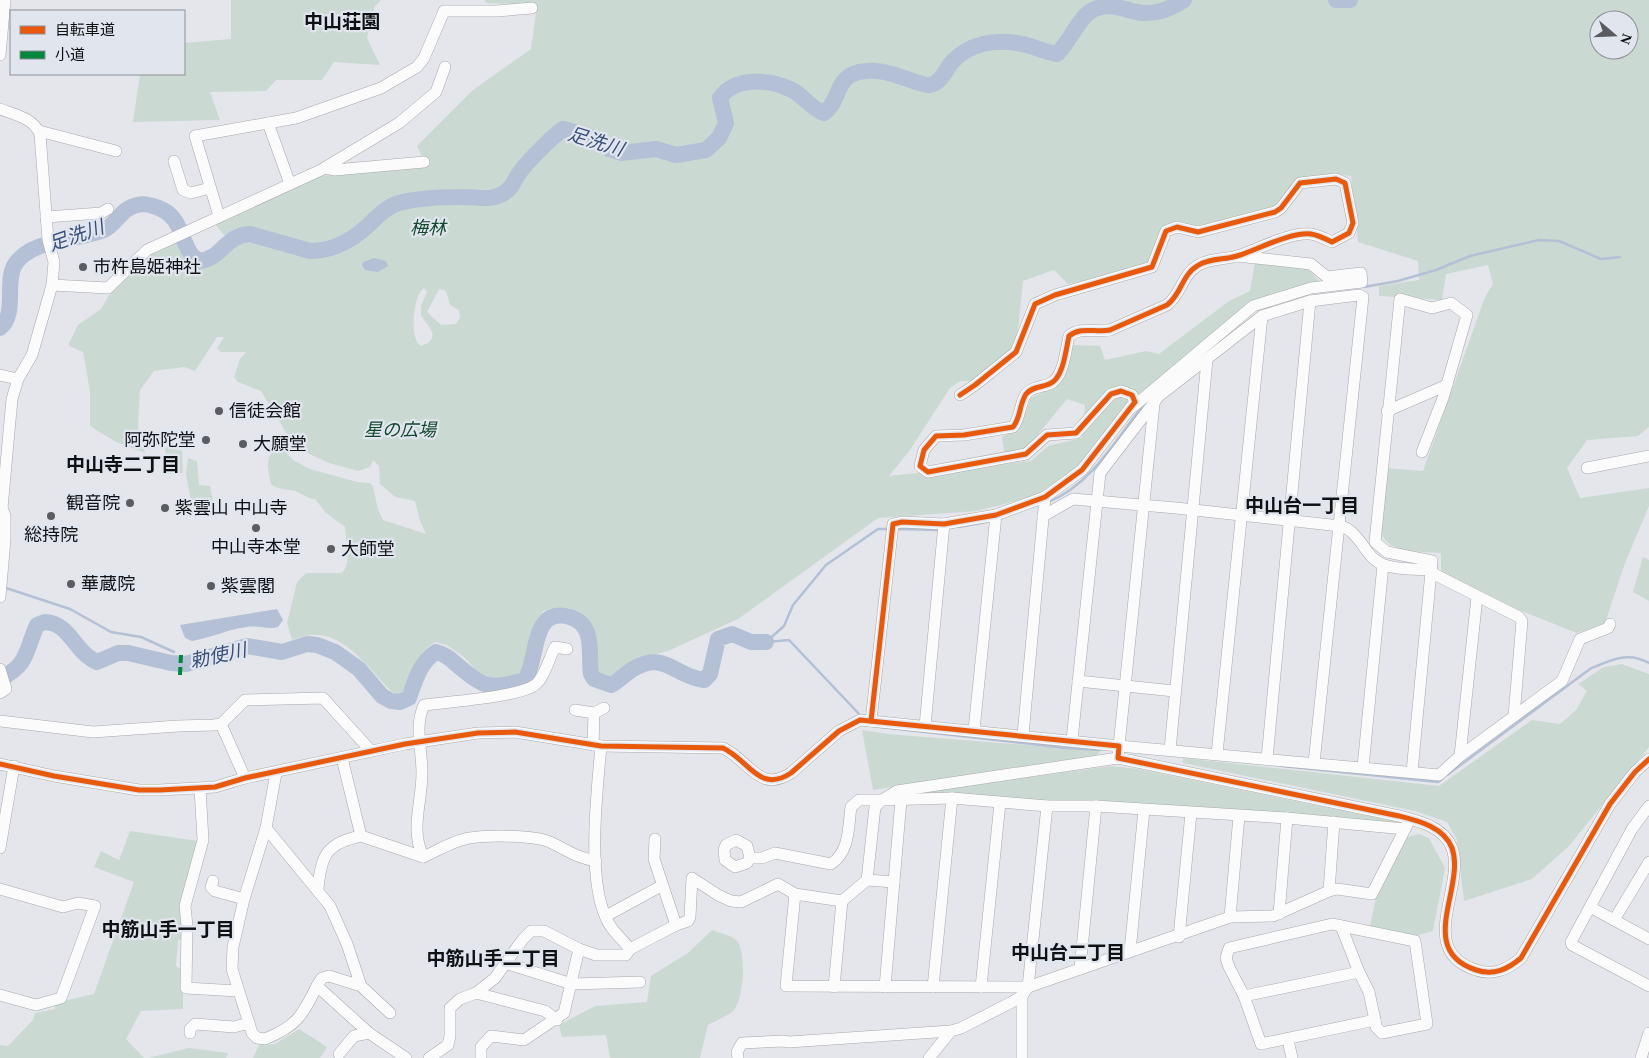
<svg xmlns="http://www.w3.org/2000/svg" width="1649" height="1058" font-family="'Times New Roman','Noto Sans JP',serif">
  <rect width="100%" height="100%" fill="#e4e6eb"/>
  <g fill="#cbd9d3" fill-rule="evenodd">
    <polygon points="231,0 381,0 375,6 367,38 380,65 334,62 322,80 276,80 266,91 210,92 220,120 133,122 140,74 184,74 184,43 231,39"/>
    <path d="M485 0H1649V427L1638 436 1587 440 1567 468 1580 498 1649 488V506L1625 563 1605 623 1577 633 1519 610 1441 572V553C1419 551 1386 555 1380 529L1386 468 1423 471 1485 297 1493 284 1488 265 1446 274 1442 300 1379 296V286L1419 280 1418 261 1358 242 1351 176 1336 174 1300 178 1276 207 1197 226 1166 224 1160 230 1148 262 1099 278 1068 284 1054 270 1023 281 1018 331 1011 351 974 381H960L950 388 910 450 889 476 1031 461 1048 446 1082 438 1085 405 1067 399 1027 448 1004 452 1002 437 1020 427 1031 398 1055 387 1073 345 1100 346 1105 360 1146 351 1159 354 1229 301 1250 291 1255 262 1307 268 1320 282 1250 302 1123 412 1074 470 1035 496 977 511 878 518 738 619 668 651 633 660 615 676 607 680 598 674C593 633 597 598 543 611L533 628 526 668 518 676 495 681 485 680 465 658 447 645 435 642C415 655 411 673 402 693L398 695 391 691C371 671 349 638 319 635 310 634 300 637 292 640L287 623 297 582 306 573H342C352 562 346 541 345 527L326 513 315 499C305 498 303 494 295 491 287 489 278 490 271 484 268 468 263 454 281 447L293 460 310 469 357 482 370 483 373 486 378 510 383 520 426 534 420 521 415 501 395 497 380 484 379 466 373 460 370 467 358 471 329 463 303 451 290 439 261 391 238 382 234 377 240 359 246 352H221L217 348 224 337H217L195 371 184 367 154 371 140 390 137 445 144 448 145 453 116 442 90 426V391L83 352 69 346V343L78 325 101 309 116 283 148 252 182 238 189 256 201 264 214 260 242 237H247L272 245V239L249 234 224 235 215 224 321 176 427 167 417 146 473 90 531 49 537 5 486 3ZM1599 20H1629V50H1599ZM424 288 427 292 421 306V316C428 326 443 339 421 346 409 340 413 295 424 288ZM439 289 446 291 450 305 459 310 460 318 456 324 441 325 427 312Z"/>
    <polygon points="167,447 182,451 183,473 168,474 165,449"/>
    <polygon points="188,458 197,461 199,485 210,486 213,501 211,502 194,503 191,501 186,475"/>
    <polygon points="1643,557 1649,560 1649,601 1633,592"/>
    <polygon points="1622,664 1649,674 1649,747 1569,846 1532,879 1464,901 1457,840 1447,822 1415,811 1183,763 1183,758 1439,786 1532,720 1560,724 1576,710 1587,691 1578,684 1604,667"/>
    <polygon points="862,730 888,734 1099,751 1098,755 873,790"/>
    <polygon points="1111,766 1138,769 1398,822 922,794 929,791"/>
    <polygon points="130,831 198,841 185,938 178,940 176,966 183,970 183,1009 141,1011 126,1039 144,1058 0,1058 0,1045 8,1046 33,1020 35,1013 55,1009 54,1003 94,994 134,882 94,867 101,851 119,860"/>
    <polygon points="1419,834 1429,838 1445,868 1433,931 1416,936 1370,926 1377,893 1404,838"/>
    <path d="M712 930C719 933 732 935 737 941 747 953 744 1001 732 1012 725 1017 715 1021 708 1025L700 1058H610L606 1035 562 1037 559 1025 595 1006 647 1002 651 976 688 953Z"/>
    <polygon points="299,1029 327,1047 320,1058 253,1058 259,1045 275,1044"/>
    <polygon points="189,1048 228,1053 226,1058 148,1058"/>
  </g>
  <g fill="#b4c0d6">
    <polygon points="374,258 386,261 388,266 378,272 365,270 362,265 363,262"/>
    <path d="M277 609 283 620 278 627C268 630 258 625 247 627 228 629 211 638 192 641L185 638 180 625Z"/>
  </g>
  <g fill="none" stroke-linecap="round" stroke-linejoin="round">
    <g stroke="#b4c0d6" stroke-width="2.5">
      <polyline points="1364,287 1398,281 1436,270 1470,256 1539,240 1559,241 1601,259 1620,257"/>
      <path d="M1048 502C1090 486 1116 440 1143 405"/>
      <polyline points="959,527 986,522"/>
      <polyline points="897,529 939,530"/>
      <polyline points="6,588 70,609 111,632 141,637 174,652"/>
      <polyline points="766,642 784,626 793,605 826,565 878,529 889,529"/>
      <polyline points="767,642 789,640 861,716"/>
      <polyline points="872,726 1066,748 1100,750"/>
      <polyline points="1282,766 1438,782 1442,779"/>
      <path d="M1447 775 1590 669C1610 660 1628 651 1649 663"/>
    </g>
    <g stroke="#b4c0d6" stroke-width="16">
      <polyline points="1336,0 1350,0"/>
      <path d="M0 328C17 315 5 283 14 266 30 238 79 241 104 230 117 224 120 209 137 205 145 203 155 206 163 210 185 221 181 252 199 261 222 259 225 235 250 234L310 251C328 251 345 244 359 233 372 224 382 208 399 203 418 198 440 197 460 197 475 196 490 202 504 193 513 188 514 180 520 172 526 163 554 135 563 129L589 136 609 149 621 153 656 149 676 155 706 150 719 138 726 123 720 98C735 76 770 79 792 90 804 96 811 109 824 113 838 103 836 85 849 76 870 64 896 75 916 82 921 83 926 86 930 85 943 82 945 69 953 61 969 44 994 39 1017 43 1031 45 1044 52 1057 54 1069 43 1079 18 1091 11 1110 0 1124 11 1143 13 1158 14 1172 8 1184 0"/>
      <path d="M0 679C29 664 25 652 37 625L45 622C70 623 75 653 97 662L118 653H128L171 663 186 664 247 646 282 652 307 644 317 645 335 652 359 669 382 696 391 701 400 702 409 698C415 681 420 662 436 652 445 654 450 658 456 664 485 688 487 690 525 680 539 659 530 606 570 617 596 625 588 653 591 674L594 679 611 685C619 681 625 674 633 669 665 650 675 677 704 680L710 674 718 639 732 634 751 642H766"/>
    </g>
    <defs>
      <g id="minor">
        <polyline points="0,55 5,0"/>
        <path d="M0 109C16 115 33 118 40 134L48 240 54 262 52 285 32 355 18 379 0 375"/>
        <polyline points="268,123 290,184"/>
        <polyline points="39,131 116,151"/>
        <polyline points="174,161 183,190 191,193 210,188"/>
        <polyline points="325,168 335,170 424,162"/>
        <polyline points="219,216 195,136 296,118 381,88 417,67 424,58 444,11 497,11 532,8"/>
        <polyline points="46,217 101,213 108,209"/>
        <polyline points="52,285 108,288 147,250 321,170 399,123 436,92 445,67"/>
        <polyline points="1154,404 1119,746 1439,775 1460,756 1562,681 1580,639 1608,628 1610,624"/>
        <polyline points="1134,406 1253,306 1311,288 1362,282 1361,273 1327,277 1311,264 1237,256"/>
        <polyline points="1387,411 1447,385"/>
        <polyline points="1587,468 1649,456"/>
        <polyline points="2,508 12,399 18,379"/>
        <path d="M1043 516 1073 499 1176 508 1340 526C1360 530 1365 559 1384 565 1398 570 1418 569 1432 570"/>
        <polyline points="1432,573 1519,617 1522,621 1514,716"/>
        <polyline points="0,597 5,539 5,516 0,502"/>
        <polyline points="0,669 6,689 0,693"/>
        <polyline points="1078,681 1174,691"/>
        <polyline points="575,710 594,713 604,708"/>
        <polyline points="0,721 93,732 178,726 214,725 221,724 245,700 323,698 371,751"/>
        <path d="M871 721 893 524 902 522 944 524 996 515 1045 497 1082 470 1135 402 1132 395 1121 391 1111 394 1076 433 1047 435 1026 454 928 472 920 466 924 450 936 436 964 435 1013 427C1021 417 1019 405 1026 394 1033 385 1047 388 1054 381 1064 372 1066 349 1069 336 1081 326 1096 333 1110 330L1167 305C1181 295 1182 275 1197 266 1209 258 1224 260 1237 256 1257 250 1289 232 1311 234 1318 235 1326 239 1332 242L1349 233 1353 223 1345 183 1336 179 1300 183 1281 208 1275 212 1198 232 1177 227 1166 231 1152 267 1055 295 1035 304 1016 352 975 385 960 395"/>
        <polyline points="221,724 245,778"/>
        <polyline points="925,726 944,524"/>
        <polyline points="974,730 996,515"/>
        <polyline points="1023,735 1045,497"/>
        <polyline points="1072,740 1100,473 1159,396 1262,316 1310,301 1359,295 1363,297 1314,763"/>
        <polyline points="593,745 594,713"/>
        <path d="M601 746C597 792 586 882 608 922 613 932 623 940 630 949"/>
        <polyline points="1170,750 1207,360"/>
        <polyline points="1217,754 1262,316"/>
        <polyline points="1460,756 1477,597"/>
        <path d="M342 758 361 836 423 857C437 851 454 840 470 838 488 835 533 835 550 842 567 850 575 857 596 861"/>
        <polyline points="1267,759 1310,301"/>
        <path d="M0 764 54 776 139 790H160L215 787 245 778 405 744 478 733 515 732 601 746 723 748C749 760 759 794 791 773L839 731 860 720 1119 746 1118 758 1399 816C1419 821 1444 827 1452 848 1466 887 1415 950 1476 970 1494 976 1508 969 1521 958L1610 804 1635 772 1649 759"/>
        <polyline points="1363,767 1383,565"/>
        <polyline points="1412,772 1432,561 1387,552 1375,542 1400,299 1432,308 1451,303 1467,315 1443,398 1422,452"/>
        <path d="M276 773 266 828 244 899 233 947 232 969 252 1033 257 1038 265 1039C297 1026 302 1016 317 986"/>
        <polyline points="200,789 203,840 185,906 187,926 186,988 238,991"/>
        <polyline points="1649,806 1632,829 1571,942 1572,945 1649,986"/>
        <polyline points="266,828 330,906 347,944 361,986 329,976 322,978 317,986 369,1033 406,1058"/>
        <polyline points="655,839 654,859 676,925"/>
        <polyline points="0,848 14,766"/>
        <path d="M423 857C410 828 422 803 422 773 422 749 414 727 424 705 447 702 519 697 535 685 545 677 549 658 555 647L567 649"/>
        <path d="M750 858 747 846 736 840 726 845 724 850 725 860 735 867 747 863 750 858H762L775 853 831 864C850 851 848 828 851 807L859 800H882L897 791 1118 758"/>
        <polyline points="867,880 875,807 882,800 952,798 1047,806 1096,806 1287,818 1405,829"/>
        <polyline points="213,881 211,887 215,891 244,899"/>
        <polyline points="894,882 867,880 842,901 795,894 786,986 1028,987 1047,806"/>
        <polyline points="0,889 63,907 78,903 95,906 61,998 36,1005 0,995"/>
        <path d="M318 889C321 856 326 843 361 836"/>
        <polyline points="1329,891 1337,889 1372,894 1408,823"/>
        <polyline points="1590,907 1649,939"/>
        <polyline points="1279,914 1287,818"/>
        <polyline points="606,916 661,886"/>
        <polyline points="1230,917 1239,816"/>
        <polyline points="1614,920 1649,862"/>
        <polygon points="1332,924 1415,941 1427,1024 1382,1033 1376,1027 1375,1020 1261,1044 1244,996 1229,967 1226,958 1229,948"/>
        <polyline points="1341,926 1359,972"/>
        <polyline points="1179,937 1191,813"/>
        <polyline points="579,949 596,955 626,955 630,949 676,925 688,921 690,917 692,878 718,895 731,901 741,902 778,884 795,894"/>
        <polyline points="1130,951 1144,810"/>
        <polyline points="505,963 572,984 640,982"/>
        <polyline points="1080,969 1096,806"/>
        <polyline points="361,986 390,1013"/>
        <polyline points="834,987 842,901"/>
        <polyline points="885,987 901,800"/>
        <polyline points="933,987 952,798"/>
        <polyline points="981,987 1000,803"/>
        <polyline points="476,993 545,1011 557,1020"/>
        <polyline points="1244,996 1359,972 1369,992 1375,1020"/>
        <polyline points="190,1033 190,1029 195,1024 234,1027 249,1023"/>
        <polyline points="1288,1040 1292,1058"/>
        <polyline points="339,1054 354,1036 369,1033"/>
        <polyline points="429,1058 448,1045 450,1036 450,1008 460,999 476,993 495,978 523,939 531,931 544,931 579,949 564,1013 524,1040 491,1036 481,1047 481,1058"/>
        <polyline points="738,1058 737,1052 742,1043 783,1041 789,1042 951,1031"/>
        <polyline points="929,1058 951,1031 961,1028 1012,1002 1022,996 1028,987 1230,917 1273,916 1329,891 1334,822"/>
        <polyline points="1022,1058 1022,996"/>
        <polyline points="1641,1058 1649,1033"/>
      </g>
    </defs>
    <use href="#minor" stroke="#a7a8ac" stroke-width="12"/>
    <use href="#minor" stroke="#fbfbfc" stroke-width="11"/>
    <polyline stroke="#00873e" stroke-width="4" stroke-dasharray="8 4" stroke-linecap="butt" points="180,675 181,655"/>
    <defs>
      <g id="cycleway">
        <path d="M871 721 893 524 902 522 944 524 996 515 1045 497 1082 470 1135 402 1132 395 1121 391 1111 394 1076 433 1047 435 1026 454 928 472 920 466 924 450 936 436 964 435 1013 427C1021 417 1019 405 1026 394 1033 385 1047 388 1054 381 1064 372 1066 349 1069 336 1081 326 1096 333 1110 330L1167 305C1181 295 1182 275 1197 266 1209 258 1224 260 1237 256 1257 250 1289 232 1311 234 1318 235 1326 239 1332 242L1349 233 1353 223 1345 183 1336 179 1300 183 1281 208 1275 212 1198 232 1177 227 1166 231 1152 267 1055 295 1035 304 1016 352 975 385 960 395"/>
        <path d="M0 764 54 776 139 790H160L215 787 245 778 405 744 478 733 515 732 601 746 723 748C749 760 759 794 791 773L839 731 860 720 1119 746 1118 758 1399 816C1419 821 1444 827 1452 848 1466 887 1415 950 1476 970 1494 976 1508 969 1521 958L1610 804 1635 772 1649 759"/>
      </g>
    </defs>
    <use href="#cycleway" stroke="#e1e5ee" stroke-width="8"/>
    <use href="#cycleway" stroke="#e8590c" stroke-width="5"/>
  </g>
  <g fill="#5a5c5f" stroke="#e1e5ee" stroke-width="2">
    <circle cx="83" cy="267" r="5"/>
    <circle cx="219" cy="411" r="5"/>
    <circle cx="206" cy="440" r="5"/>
    <circle cx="243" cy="444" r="5"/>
    <circle cx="130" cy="503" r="5"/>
    <circle cx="165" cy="508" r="5"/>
    <circle cx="51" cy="516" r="5"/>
    <circle cx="256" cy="528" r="5"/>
    <circle cx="331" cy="549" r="5"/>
    <circle cx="71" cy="584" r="5"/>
    <circle cx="211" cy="586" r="5"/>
  </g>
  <g text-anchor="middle" stroke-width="4.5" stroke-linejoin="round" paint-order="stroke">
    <g font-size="18" font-style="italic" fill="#12492d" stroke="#e1e5ee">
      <text x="428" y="234">梅林</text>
      <text x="400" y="436">星の広場</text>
    </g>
    <g font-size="18" fill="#0f1113" stroke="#e1e5ee" text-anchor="start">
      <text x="93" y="273">市杵島姫神社</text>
      <text x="229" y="417">信徒会館</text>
      <text x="196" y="446" text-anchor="end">阿弥陀堂</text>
      <text x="253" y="450">大願堂</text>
      <text x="120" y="509" text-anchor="end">観音院</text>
      <text x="175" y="514">紫雲山 中山寺</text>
      <text x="51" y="541" text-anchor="middle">総持院</text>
      <text x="256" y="553" text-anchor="middle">中山寺本堂</text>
      <text x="341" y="555">大師堂</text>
      <text x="81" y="590">華蔵院</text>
      <text x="221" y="592">紫雲閣</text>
    </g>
    <g font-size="19" font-weight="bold" fill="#0f1113" stroke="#e1e5ee">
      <text x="342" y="28">中山荘園</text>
      <text x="123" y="471">中山寺二丁目</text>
      <text x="1302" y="512">中山台一丁目</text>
      <text x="168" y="936">中筋山手一丁目</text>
      <text x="1068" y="959">中山台二丁目</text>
      <text x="493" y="965">中筋山手二丁目</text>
    </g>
    <g font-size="19" font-style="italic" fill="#385079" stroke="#e1e5ee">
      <text transform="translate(596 141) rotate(17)" y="7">足洗川</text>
      <text transform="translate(76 235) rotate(-19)" y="7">足洗川</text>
      <text transform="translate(218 655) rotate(-12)" y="7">勅使川</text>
    </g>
  </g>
  <rect x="10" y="10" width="175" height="65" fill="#e1e5ee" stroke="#8d9096"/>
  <rect x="20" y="26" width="25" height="8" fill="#e8590c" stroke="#8d9096"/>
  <text x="55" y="35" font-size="15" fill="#0f1113">自転車道</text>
  <rect x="20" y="51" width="25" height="8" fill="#00873e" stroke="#8d9096"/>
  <text x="55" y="60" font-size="15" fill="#0f1113">小道</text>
  <g transform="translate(1614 35) rotate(109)"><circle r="24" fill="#e1e5ee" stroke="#8d9096"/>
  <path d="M0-4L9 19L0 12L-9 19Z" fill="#5a5c5f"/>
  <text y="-8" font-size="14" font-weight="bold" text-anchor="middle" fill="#0f1113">N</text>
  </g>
</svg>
